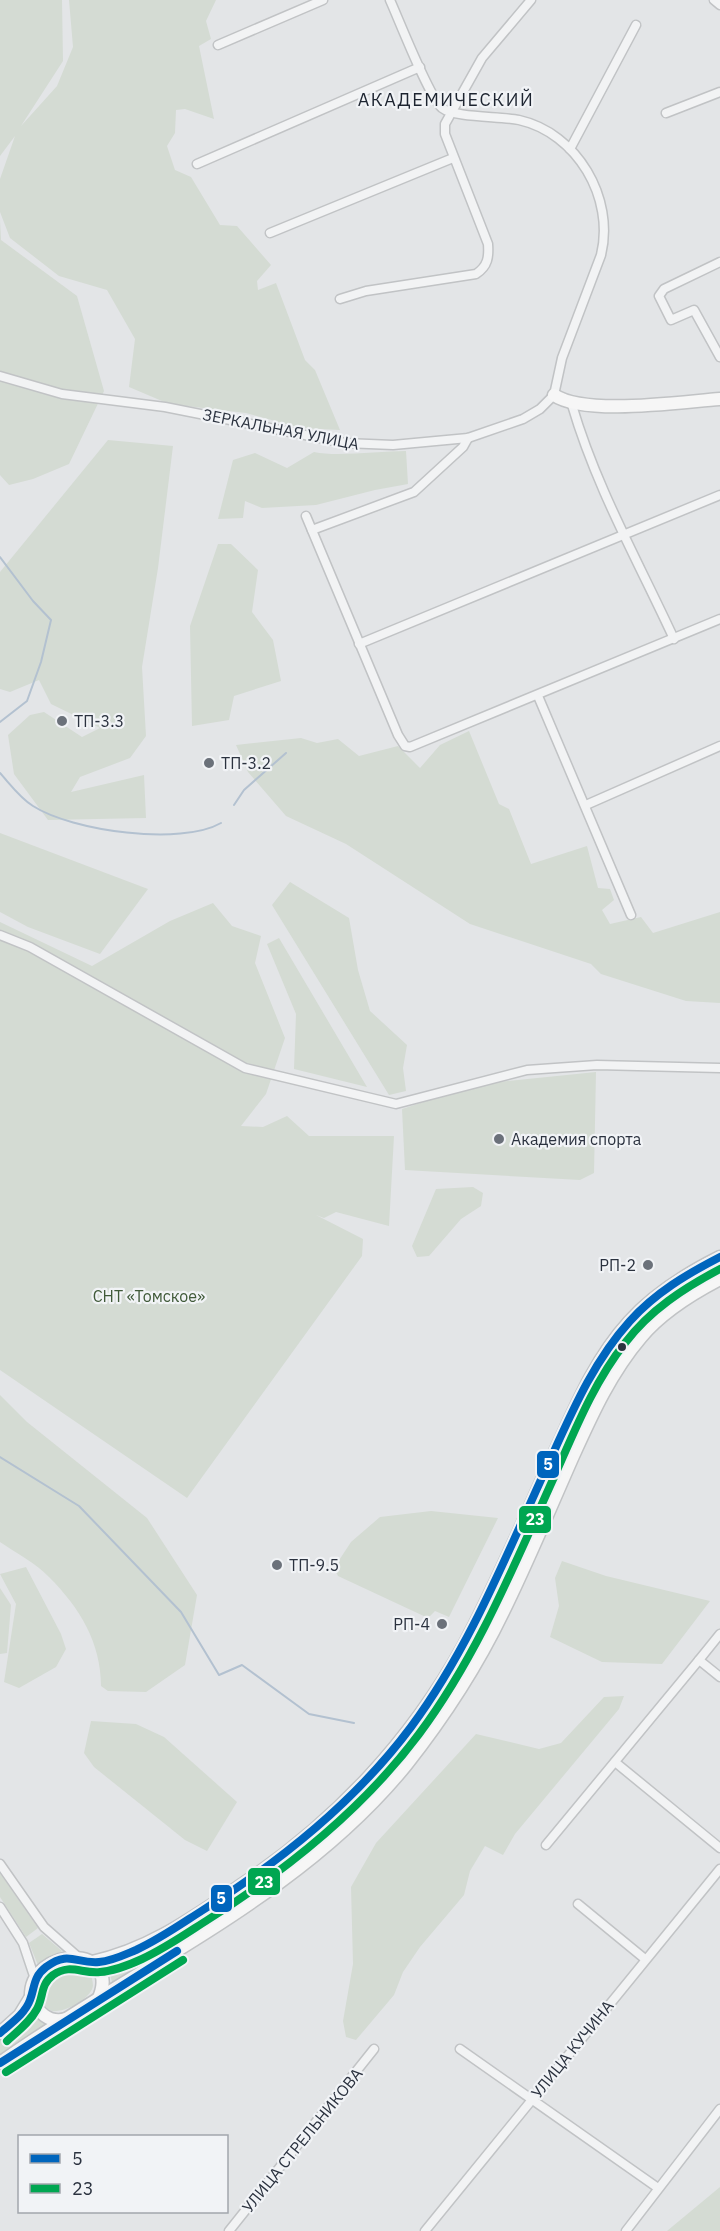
<svg xmlns="http://www.w3.org/2000/svg" width="720" height="2231" font-family="'IBM Plex Sans',sans-serif">
  <rect width="100%" height="100%" fill="#e3e5e7"/>
  <g fill="#d4dbd3">
    <polygon points="0,0 62,0 63,61 21,126 57,86 73,47 69,0 216,0 206,21 211,39 199,46 214,119 185,109 176,110 175,133 167,146 175,170 191,177 220,225 237,226 271,265 257,281 258,290 276,283 305,360 315,370 340,430 301,428 246,413 169,404 129,387 135,339 107,290 59,276 10,238 0,212 0,179 15,136 0,156"/>
    <polygon points="0,220 1,240 77,296 104,391 69,464 33,479 9,485 0,475"/>
    <polygon points="108,440 173,446 158,568 142,667 146,736 130,758 80,777 71,792 144,775 146,818 48,820 14,774 8,735 30,715 44,712 82,737 100,728 51,704 39,680 10,692 0,689 0,572"/>
    <path d="M406 451 408 484 375 490 316 505 262 508 245 501 243 518 218 519 233 460 255 453 287 468 314 452C337 457 379 451 406 451Z"/>
    <polygon points="218,544 231,544 258,570 252,612 273,640 281,681 234,696 229,720 192,726 190,626"/>
    <polygon points="469,731 499,804 509,809 531,864 587,846 598,888 610,889 614,900 602,910 610,924 641,917 653,933 720,912 720,1003 686,1001 601,974 591,964 470,924 346,844 286,816 248,772 236,745 301,738 317,743 338,739 359,756 398,746 420,768 440,745"/>
    <polygon points="0,833 148,889 100,954 28,927 0,912"/>
    <polygon points="290,882 349,918 358,970 370,1011 407,1045 403,1068 406,1091 389,1095 272,905"/>
    <polygon points="213,903 232,926 261,936 255,963 285,1038 266,1094 241,1126 263,1127 287,1116 309,1136 394,1136 389,1226 336,1212 324,1218 316,1215 363,1239 362,1256 187,1498 0,1370 0,922 92,966 170,921"/>
    <polygon points="279,938 367,1087 294,1069 296,1014 267,944"/>
    <polygon points="596,1072 594,1173 580,1180 405,1170 402,1109 479,1084"/>
    <polygon points="473,1187 483,1193 481,1206 461,1219 429,1256 417,1257 412,1246 436,1189"/>
    <polygon points="629,1333 633,1335 602,1378 599,1376"/>
    <polygon points="595,1383 599,1385 496,1610 473,1654 439,1706 437,1703 492,1607"/>
    <path d="M0 1395 27 1422 147 1518 197 1595 185 1665 146 1692 108 1691 101 1686C101 1643 80 1608 49 1577 36 1563 16 1553 0 1542Z"/>
    <polygon points="431,1511 498,1518 449,1617 435,1611 428,1618 338,1576 334,1568 351,1542 380,1517"/>
    <polygon points="562,1561 606,1576 710,1601 662,1664 602,1662 550,1637 559,1606 555,1578"/>
    <polygon points="26,1567 61,1634 66,1649 56,1667 19,1688 4,1682 16,1604 0,1574"/>
    <polygon points="0,1588 11,1605 7,1653 0,1654"/>
    <polygon points="624,1696 619,1709 515,1834 503,1855 485,1846 470,1871 464,1895 420,1947 403,1972 394,1995 356,2040 346,2037 343,2021 353,1964 351,1887 376,1843 476,1734 539,1749 561,1743 604,1697"/>
    <polygon points="91,1721 136,1724 164,1737 237,1802 207,1851 185,1840 94,1767 84,1753"/>
    <path d="M393 1760 397 1764C369 1794 342 1825 310 1851 248 1901 178 1940 112 1982L108 1967C135 1966 159 1947 181 1933 266 1880 327 1835 393 1760Z"/>
    <polygon points="0,1873 38,1928 26,1937 0,1897"/>
    <polygon points="42,1934 62,1951 38,1965 29,1943"/>
    <path d="M75 1963 90 1971C91 1976 93 1981 93 1986 91 1999 64 2013 52 2011 19 1992 52 1966 75 1963Z"/>
    <polygon points="31,2010 50,2025 0,2056 0,2040 12,2031"/>
    <polygon points="720,2187 720,2231 667,2231"/>
  </g>
  <g fill="none" stroke-linecap="round" stroke-linejoin="round">
    <g stroke="#b3c1d0" stroke-width="2">
      <polyline points="0,557 33,601 51,620 41,662 27,701 0,722"/>
      <path d="M0 773C10 784 20 798 33 806 72 831 181 846 221 823"/>
      <polyline points="234,805 244,790 286,753"/>
      <polyline points="0,1457 79,1506 181,1612 219,1675 242,1665 309,1714 354,1723"/>
    </g>
    <defs>
      <g id="street">
        <polyline points="714,0 720,5"/>
        <polyline points="218,45 323,0"/>
        <polyline points="666,113 720,92"/>
        <polyline points="570,149 636,25"/>
        <polyline points="197,164 420,67"/>
        <polyline points="270,233 453,158"/>
        <polyline points="720,262 664,289 659,296 671,320 694,310 720,357"/>
        <path d="M340 299 366 291 476 274C488 266 489 257 488 244L445 134V124L482 58 531 0"/>
        <path d="M0 376 62 394 165 407 345 443 393 445 468 438 523 419 540 409 554 395 562 358 601 255C615 198 577 133 519 120 500 116 455 118 442 108 429 97 399 20 390 0"/>
        <path d="M572 405C596 487 638 561 674 639"/>
        <polyline points="306,516 398,735 405,746 410,747 720,619"/>
        <polyline points="312,530 414,492 463,447 468,438"/>
        <polyline points="359,644 720,495"/>
        <polyline points="538,696 631,915"/>
        <polyline points="586,805 720,746"/>
        <polyline points="0,935 30,947 245,1068 396,1104 527,1070 597,1065 720,1068"/>
        <polyline points="720,1634 699,1660 720,1677"/>
        <polyline points="615,1762 720,1848"/>
        <polyline points="546,1845 699,1660"/>
        <polyline points="0,1864 44,1927 77,1956"/>
        <polyline points="578,1904 645,1959"/>
        <polyline points="0,1907 23,1943 35,1979"/>
        <polyline points="460,2049 658,2188"/>
        <polyline points="229,2231 374,2049"/>
        <polyline points="425,2231 720,1869"/>
        <polyline points="626,2231 720,2109"/>
      </g>
      <g id="secondary">
        <path d="M554 395C585 416 680 402 720 399"/>
        <path d="M92 1962C149 1950 194 1917 243 1884 334 1823 411 1742 464 1645 500 1579 528 1509 560 1441 579 1399 598 1356 629 1322 654 1294 686 1274 720 1257"/>
        <path d="M66 2019C49 2024 37 2012 31 1997 29 1946 124 1943 98 2000"/>
        <polyline points="0,2033 20,2015 31,1997"/>
        <path d="M0 2063C136 1966 298 1898 406 1765 444 1717 477 1666 503 1612 528 1561 550 1508 573 1456 592 1414 611 1372 641 1337 662 1312 691 1294 720 1279"/>
      </g>
    </defs>
    <use href="#street" stroke="#c1c3c5" stroke-width="11"/>
    <use href="#secondary" stroke="#c1c3c5" stroke-width="15"/>
    <use href="#street" stroke="#f2f3f4" stroke-width="8"/>
    <use href="#secondary" stroke="#f6f6f6" stroke-width="12"/>
    <defs>
      <g id="bus-1">
        <path d="M0 2033C10 2024 25 2014 30 2000 35 1987 33 1977 46 1967 69 1950 76 1964 99 1962 112 1961 124 1955 136 1950 160 1939 181 1924 203 1910 281 1861 355 1802 411 1727 469 1649 505 1558 545 1471 569 1419 591 1364 630 1321 655 1293 687 1274 720 1257"/>
        <polyline points="0,2063 177,1951"/>
      </g>
      <g id="bus-2">
        <path d="M7 2041C18 2031 30 2022 37 2009 44 1996 40 1985 53 1975 70 1963 82 1974 100 1972 115 1971 129 1965 142 1959 166 1948 187 1933 209 1919 288 1869 363 1809 419 1734 478 1655 515 1563 555 1475 575 1430 594 1382 625 1343 650 1310 684 1288 720 1269"/>
        <polyline points="6,2072 183,1960"/>
      </g>
    </defs>
    <use href="#bus-1" stroke="#f1f3f6" stroke-width="12"/>
    <use href="#bus-2" stroke="#f1f3f6" stroke-width="12"/>
    <use href="#bus-1" stroke="#0065bd" stroke-width="8"/>
    <use href="#bus-2" stroke="#00a651" stroke-width="8"/>
  </g>
  <g fill="#6b717a" stroke="#f1f3f6" stroke-width="2">
    <circle cx="62" cy="721" r="6"/>
    <circle cx="209" cy="763" r="6"/>
    <circle cx="499" cy="1139" r="6"/>
    <circle cx="648" cy="1265" r="6"/>
    <circle cx="277" cy="1565" r="6"/>
    <circle cx="442" cy="1624" r="6"/>
  </g>
  <circle fill="#2b323f" stroke="#f1f3f6" stroke-width="2" cx="622" cy="1347" r="5"/>
  <g text-anchor="middle" stroke-width="4.5" stroke-linejoin="round" paint-order="stroke">
    <g font-size="16" fill="#2b323f" stroke="#f1f3f6">
      <text transform="translate(281 429) rotate(11)" y="6">ЗЕРКАЛЬНАЯ УЛИЦА</text>
      <text transform="translate(572 2049) rotate(-51)" y="6">УЛИЦА КУЧИНА</text>
      <text transform="translate(302 2140) rotate(-51)" y="6">УЛИЦА СТРЕЛЬНИКОВА</text>
    </g>
    <g font-size="16" fill="#2b323f" stroke="#f1f3f6" text-anchor="start">
      <text x="74" y="727">ТП-3.3</text>
      <text x="221" y="769">ТП-3.2</text>
      <text x="511" y="1145">Академия спорта</text>
      <text x="636" y="1271" text-anchor="end">РП-2</text>
      <text x="289" y="1571">ТП-9.5</text>
      <text x="430" y="1630" text-anchor="end">РП-4</text>
    </g>
    <g font-size="16" fill="#405a39" stroke="#f1f3f6">
      <text x="149" y="1302">СНТ «Томское»</text>
    </g>
    <g font-size="18" letter-spacing="1.5" fill="#1d2430" stroke="#f1f3f6">
      <text x="446" y="106">АКАДЕМИЧЕСКИЙ</text>
    </g>
  </g>
  <g stroke="#f1f3f6" stroke-width="2">
    <rect x="536" y="1450" width="24" height="29" rx="6" fill="#0065bd"/>
    <rect x="518" y="1505" width="34" height="29" rx="6" fill="#00a651"/>
    <rect x="247" y="1867" width="34" height="29" rx="6" fill="#00a651"/>
    <rect x="210" y="1884" width="23" height="29" rx="6" fill="#0065bd"/>
  </g>
  <g font-size="16" text-anchor="middle" font-weight="bold" fill="#fff">
    <text x="548" y="1470">5</text>
    <text x="535" y="1525">23</text>
    <text x="264" y="1888">23</text>
    <text x="221" y="1904">5</text>
  </g>
  <rect x="18" y="2135" width="210" height="78" fill="#f1f3f6" stroke="#a2a6ad" stroke-width="1.5"/>
  <rect x="30" y="2154" width="30" height="9" fill="#0065bd" stroke="#a2a6ad" stroke-width="1.5"/>
  <text x="72" y="2165" font-size="18" fill="#2b323f">5</text>
  <rect x="30" y="2184" width="30" height="9" fill="#00a651" stroke="#a2a6ad" stroke-width="1.5"/>
  <text x="72" y="2195" font-size="18" fill="#2b323f">23</text>
</svg>
